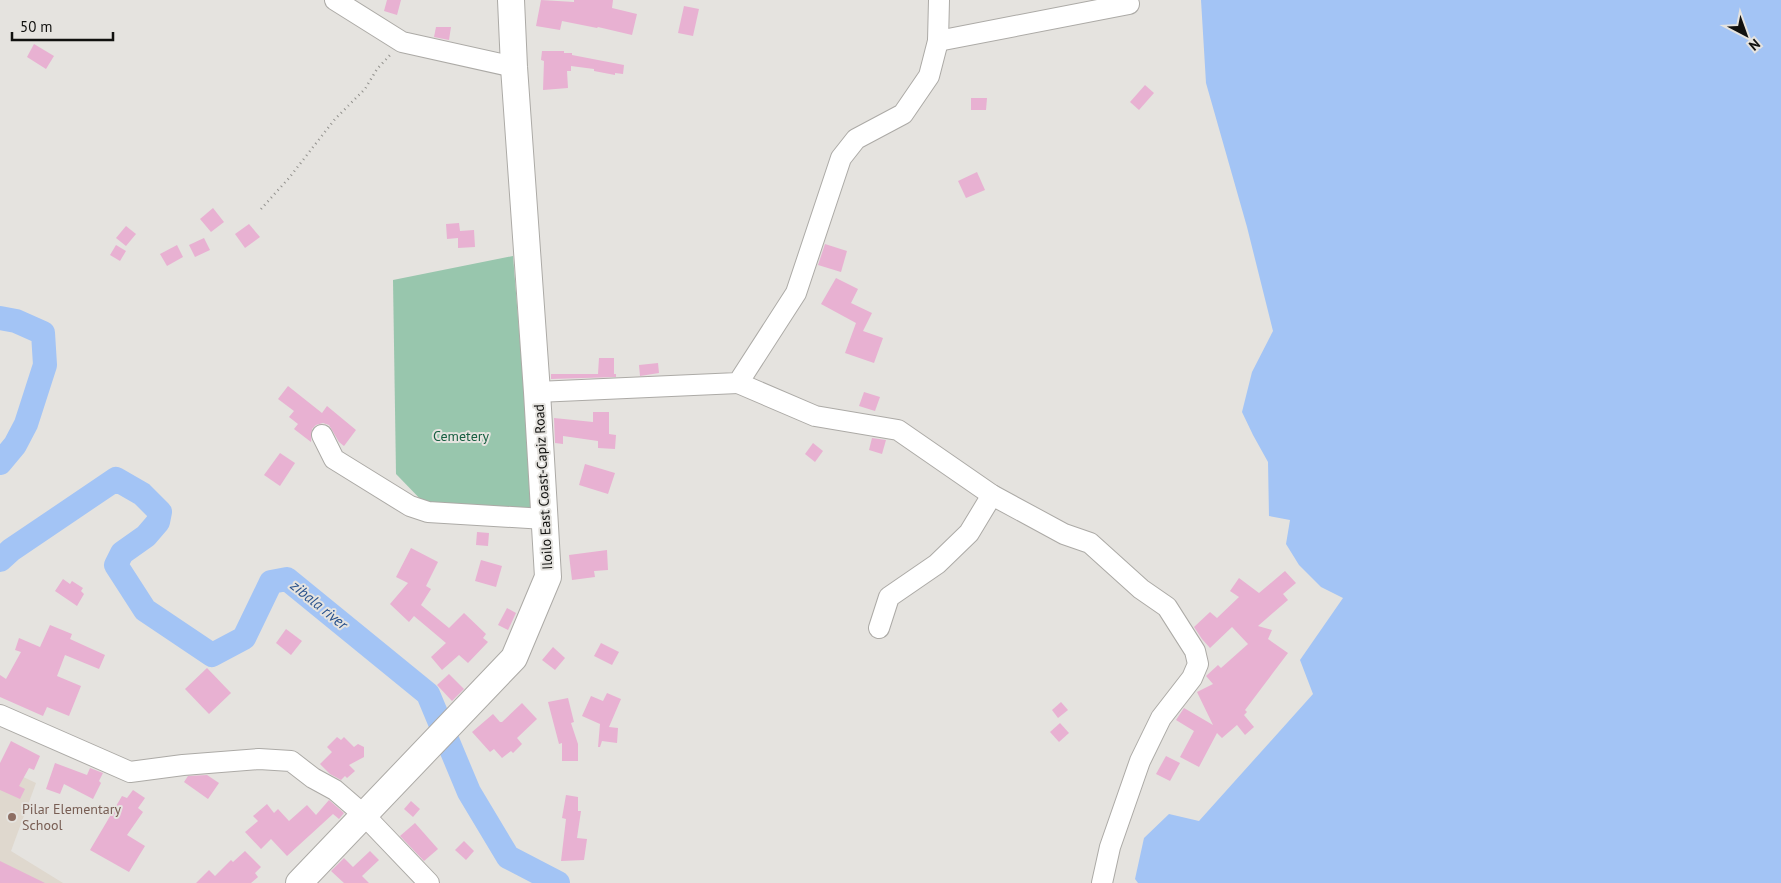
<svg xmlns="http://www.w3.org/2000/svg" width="1781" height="883" font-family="'PT Sans',sans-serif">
  <rect width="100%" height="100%" fill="#e5e3df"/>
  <polygon fill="#dfd8ce" points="0,766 36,783 11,851 63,883 0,883"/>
  <polygon fill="#98c6ad" points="513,256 534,514 428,507 396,474 393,280"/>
  <polygon fill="#a3c4f5" points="1201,0 1781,0 1781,883 1138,883 1135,879 1144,838 1169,814 1199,821 1313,694 1300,660 1343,598 1321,587 1299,565 1286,544 1290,520 1269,516 1268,462 1253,435 1242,412 1252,372 1273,331 1247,227 1206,83"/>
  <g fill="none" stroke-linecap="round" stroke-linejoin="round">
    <g stroke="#a3c4f5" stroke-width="24">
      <polyline points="0,318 16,321 43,333 45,365 26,424 15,445 0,463"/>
      <polyline points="0,560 11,550 116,479 142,494 160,512 158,522 146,536 122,553 116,565 145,610 212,655 244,638 271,582 287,579 428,694 469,792 508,857 558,883"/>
    </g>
  </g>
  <g fill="#e8b1d2">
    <polygon points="387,0 401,0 397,15 384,11"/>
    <polygon points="541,0 574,2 574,0 613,0 612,8 637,14 632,35 598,27 597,28 562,21 560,30 536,26"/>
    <polygon points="684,6 699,9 693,36 678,33"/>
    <polygon points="436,27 451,27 449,40 434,37"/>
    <polygon points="34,44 54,56 46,69 27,57"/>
    <polygon points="542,51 564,51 564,53 572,53 572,55 624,65 623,74 615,73 615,75 594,71 594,69 571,66 571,71 567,71 568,88 543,90 544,61 541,60"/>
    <polygon points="1145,85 1154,93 1139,110 1130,102"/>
    <polygon points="971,98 987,98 986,110 971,110"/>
    <polygon points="977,172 985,190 966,198 958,181"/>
    <polygon points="213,208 224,222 211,232 200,219"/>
    <polygon points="459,223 460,231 474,230 475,247 458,248 458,238 447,239 446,224"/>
    <polygon points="249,224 260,237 245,248 235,234"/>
    <polygon points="126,226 136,234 126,246 116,238"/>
    <polygon points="204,238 210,250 195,257 189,245"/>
    <polygon points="825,244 847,251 841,272 818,265"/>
    <polygon points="116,245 126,251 120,261 110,255"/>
    <polygon points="177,245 183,257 167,266 160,254"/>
    <polygon points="836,278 858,289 851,303 872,313 863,331 883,338 874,363 845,353 856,323 821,304"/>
    <polygon points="599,358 614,358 614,374 616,374 616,377 551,379 551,374 598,374"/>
    <polygon points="658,363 659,373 640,376 639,365"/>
    <polygon points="288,386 322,413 327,406 356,430 344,446 339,442 329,425 323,423 316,425 312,429 311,442 294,429 298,424 289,417 294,411 278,399"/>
    <polygon points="864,392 880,397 875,411 859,406"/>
    <polygon points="593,412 609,412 609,434 616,435 615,449 598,448 598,441 563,436 563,444 555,443 554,418 593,422"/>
    <polygon points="872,438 886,440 882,454 869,450"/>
    <polygon points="813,443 823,451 815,462 805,454"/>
    <polygon points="280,453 295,463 280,486 264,475"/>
    <polygon points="585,464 615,473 608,494 579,485"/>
    <polygon points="477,532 489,533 488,546 476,545"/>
    <polygon points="411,548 438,562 426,586 431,589 421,605 449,628 464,613 486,634 483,638 488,642 468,663 459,655 442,670 431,657 446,643 414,616 409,622 390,604 408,583 396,577"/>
    <polygon points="607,550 608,570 594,571 595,577 572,580 569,555"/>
    <polygon points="481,560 502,566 496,587 475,581"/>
    <polygon points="1285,571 1296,583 1283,594 1288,600 1258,626 1272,630 1268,639 1288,653 1245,710 1247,712 1244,715 1254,727 1245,735 1237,725 1222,738 1217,733 1199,767 1180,757 1194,731 1176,720 1184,708 1213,725 1197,692 1213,684 1206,676 1218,665 1221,668 1248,644 1232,627 1210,648 1202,639 1194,627 1210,612 1217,618 1239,597 1230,591 1239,578 1259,593"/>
    <polygon points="63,579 70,584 72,581 83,588 81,591 84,594 77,606 55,591"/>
    <polygon points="507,608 516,613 508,630 498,625"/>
    <polygon points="50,625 72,634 70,639 105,655 99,669 65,655 57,676 81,686 69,716 47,707 43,716 0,697 0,675 6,679 21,652 15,650 19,638 40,647"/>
    <polygon points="286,629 302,641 291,655 276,643"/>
    <polygon points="601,643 619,652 612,665 594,656"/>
    <polygon points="553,647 565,658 555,670 542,660"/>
    <polygon points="207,668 231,693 209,714 185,689"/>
    <polygon points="449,674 464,689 452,701 437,685"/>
    <polygon points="607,693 621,699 609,727 618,728 617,743 602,741 600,747 598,747 600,724 582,716 591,696 603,701"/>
    <polygon points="568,698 574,722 571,723 578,744 578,761 562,761 562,743 559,744 548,702"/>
    <polygon points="1061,702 1068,710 1058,718 1052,710"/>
    <polygon points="522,703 537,719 517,738 522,744 513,753 511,751 502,758 494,749 490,752 472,732 493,714 500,722 502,722"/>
    <polygon points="1060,723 1069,733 1059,742 1050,732"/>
    <polygon points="337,737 341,740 344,737 354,747 358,744 364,747 364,757 349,765 355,771 347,778 345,776 341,780 330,774 320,764 332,752 327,747"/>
    <polygon points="11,741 40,756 34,770 29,768 19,786 25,789 20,799 0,790 0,763"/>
    <polygon points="1166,756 1180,763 1170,781 1156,774"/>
    <polygon points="55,763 87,775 90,768 103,773 99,781 101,783 93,799 64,784 60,794 46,789"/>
    <polygon points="207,775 219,783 208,799 184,782 188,776"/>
    <polygon points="133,790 145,798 138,808 143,812 127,835 145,846 129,872 90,850 122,796 127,798"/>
    <polygon points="566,795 578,797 578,811 581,811 577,838 587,839 584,860 561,861 566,819 562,818"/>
    <polygon points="329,800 344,813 339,819 333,814 287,856 271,839 261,849 245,832 258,821 253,816 267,804 274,813 278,809 289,821 307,805 316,815"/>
    <polygon points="411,801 420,809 413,817 404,809"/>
    <polygon points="415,823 438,849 424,861 400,836"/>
    <polygon points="464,841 474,851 466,860 455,850"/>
    <polygon points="245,851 261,867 255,873 258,877 251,883 196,883 209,870 215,876 231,860 233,862"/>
    <polygon points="370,851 379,860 362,876 369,883 344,883 331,871 344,858 353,867"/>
    <polygon points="0,861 45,883 0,883"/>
  </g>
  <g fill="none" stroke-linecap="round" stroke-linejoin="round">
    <defs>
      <g id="minor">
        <polyline points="335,0 402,42 514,67"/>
        <polyline points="938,41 1129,4"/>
        <polyline points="738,383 815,416 898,430 992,495 1064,534 1090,543 1141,589 1167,607 1195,651 1198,664 1192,678 1161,718 1140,761 1110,847 1102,883"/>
        <polyline points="537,392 738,383 796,293 841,158 856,139 903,114 929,76 938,41 939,0"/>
        <polyline points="322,435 334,459 410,506 428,512 545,519"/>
        <polyline points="879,628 889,597 937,564 969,533 992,495"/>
        <polyline points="0,715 130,772 183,765 259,759 291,761 313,778 335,790 364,815 429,883"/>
      </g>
      <polyline id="major" points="299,883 514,658 548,577 537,392 514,67 511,0"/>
    </defs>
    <use href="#minor" stroke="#acaaa6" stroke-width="22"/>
    <use href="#major" stroke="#acaaa6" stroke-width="28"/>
    <polyline stroke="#92918d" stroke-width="2.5" stroke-dasharray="1 4" stroke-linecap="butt" points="261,209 289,178 335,119 365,89 377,69 391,54"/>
    <use href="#minor" stroke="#fff" stroke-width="20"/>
    <use href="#major" stroke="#fff" stroke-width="26"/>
  </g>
  <circle fill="#8d6e63" stroke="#e5e3df" stroke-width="2" cx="12" cy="817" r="5"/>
  <g text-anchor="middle" stroke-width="4" stroke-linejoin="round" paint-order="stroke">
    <g font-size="14" fill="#175f41" stroke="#e5e3df">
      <text x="461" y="441">Cemetery</text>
    </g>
    <g font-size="14" fill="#11110f" stroke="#e5e3df">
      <text transform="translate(543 487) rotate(-93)" y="5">Iloilo East Coast-Capiz Road</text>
    </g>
    <g font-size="14" fill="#785e54" stroke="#e5e3df" text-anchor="start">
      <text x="22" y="814">Pilar Elementary<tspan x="22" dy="16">School</tspan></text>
    </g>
    <g font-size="15" font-style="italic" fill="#29528d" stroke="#e5e3df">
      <text transform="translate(319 605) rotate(39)" y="5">zibala river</text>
    </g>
  </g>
  <g transform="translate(1746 35) rotate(139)" stroke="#e5e3df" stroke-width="4" paint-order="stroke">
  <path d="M0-4L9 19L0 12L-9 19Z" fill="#11110f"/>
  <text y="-8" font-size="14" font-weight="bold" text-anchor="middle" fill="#11110f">N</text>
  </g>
  <path d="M12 32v8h101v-8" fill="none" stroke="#11110f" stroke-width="2.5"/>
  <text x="20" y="32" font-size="15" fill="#11110f" stroke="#e5e3df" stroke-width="4" paint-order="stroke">50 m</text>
</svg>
